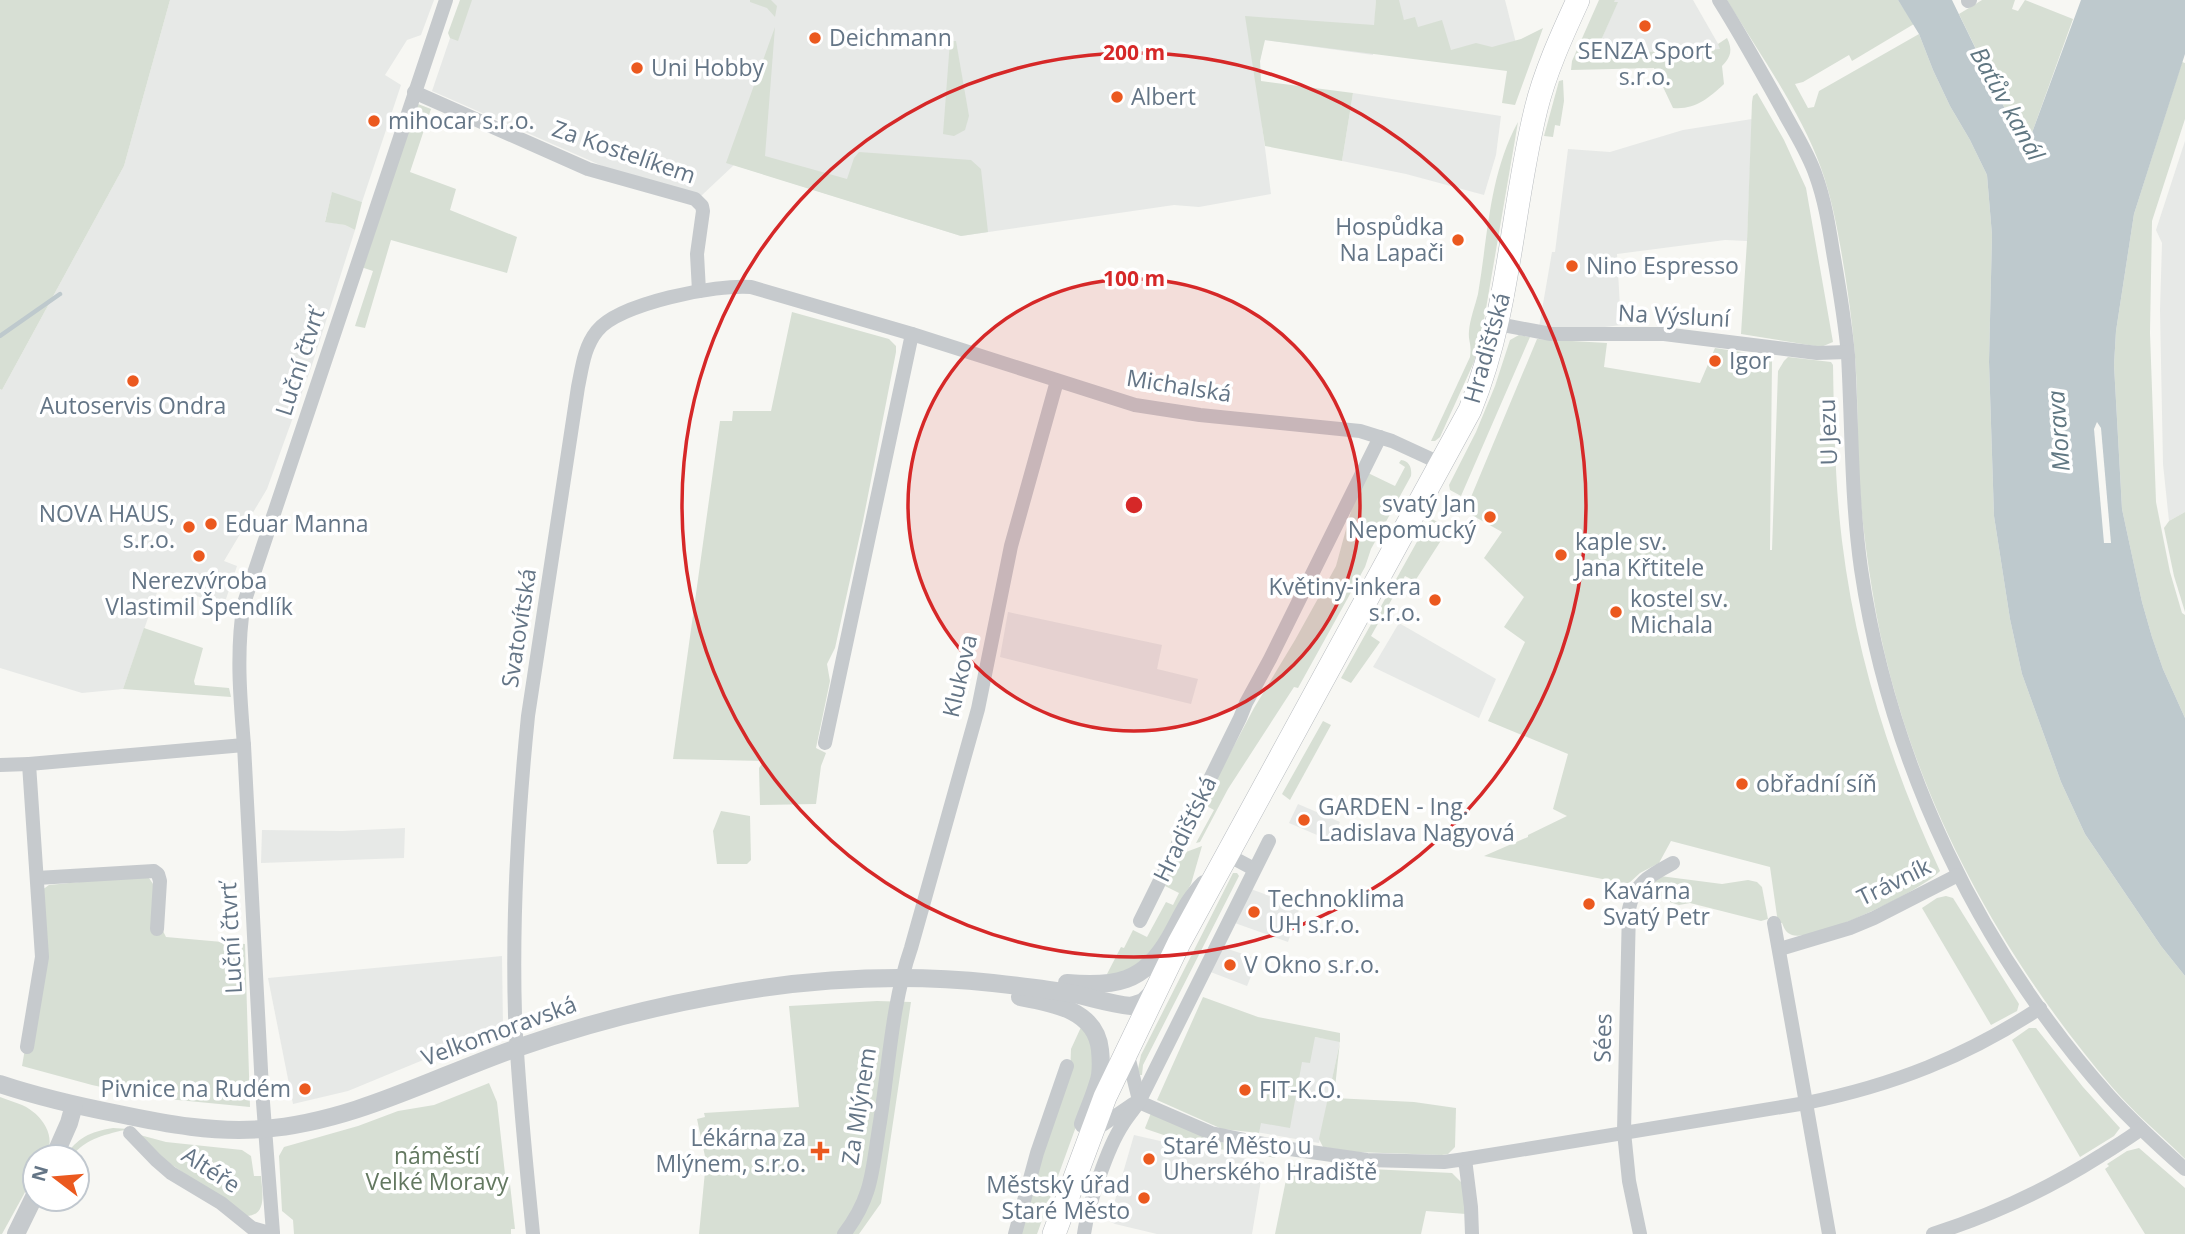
<svg xmlns="http://www.w3.org/2000/svg" width="2185" height="1234" font-family="'Open Sans',sans-serif">
  <rect width="100%" height="100%" fill="#f7f7f3"/>
  <g fill="#e7e9e7">
    <polygon points="170,0 434,0 421,35 407,40 385,75 401,85 362,202 332,193 325,221 345,225 355,230 312,365 267,489 224,561 237,566 224,605 160,584 123,689 82,693 0,668 0,389 2,390 124,166"/>
    <polygon points="463,0 1376,0 1373,55 1264,40 1260,61 1262,125 1271,194 1199,207 1174,205 961,236 734,165 701,196 616,172 432,91"/>
    <polygon points="1398,0 1505,0 1517,47 1446,58 1411,45"/>
    <polygon points="1615,0 1693,0 1721,49 1595,54 1617,3 1613,3"/>
    <polygon points="1353,93 1501,116 1496,155 1484,195 1406,174 1342,161"/>
    <polygon points="1752,119 1747,241 1725,240 1617,254 1621,325 1589,329 1539,327 1552,252 1555,252 1568,149 1610,152 1683,130"/>
    <polygon points="2185,141 2185,512 2169,521 2163,464 2160,310 2162,243 2156,230"/>
    <polygon points="1008,612 1162,645 1157,669 1198,679 1191,704 1000,657"/>
    <polygon points="1399,623 1496,679 1479,718 1373,667"/>
    <polygon points="1298,804 1340,822 1331,841 1289,823"/>
    <polygon points="405,828 404,858 261,863 262,830 342,831"/>
    <polygon points="1248,888 1300,907 1288,942 1232,922"/>
    <polygon points="1219,946 1258,959 1247,986 1208,971"/>
    <polygon points="502,956 503,1027 348,1091 293,1104 268,978"/>
    <polygon points="1314,1037 1340,1041 1319,1143 1210,1124"/>
    <polygon points="1134,1135 1195,1149 1264,1162 1252,1234 1157,1234 1115,1224 1109,1221"/>
  </g>
  <g fill="#d7dfd4">
    <polygon points="0,0 170,0 124,166 2,390 0,389"/>
    <polygon points="460,0 472,0 458,41 450,38 448,33"/>
    <polygon points="750,0 771,0 777,6 775,17 767,8 750,2"/>
    <polygon points="1376,0 1399,0 1404,20 1415,17 1418,27 1442,20 1451,50 1476,43 1492,47 1521,39 1543,28 1515,105 1502,103 1507,71 1265,40 1260,61 1261,81 1353,93 1342,161 1265,146 1245,16 1374,25"/>
    <path d="M1599 0H1615L1614 2H1618L1595 54 1720 49 1718 44 1727 38C1733 50 1731 57 1722 66L1724 84C1709 98 1695 110 1673 108L1654 68 1571 70 1572 61Z"/>
    <path d="M1727 0H1898L1914 24 1852 61 1849 55 1803 82 1795 84 1808 108 1814 107 1819 91 1919 34 1933 70 1950 106 1970 140 1987 175 1992 235 1989 362 1994 516 2010 619 2022 674 2061 782 2085 834 2161 946 2185 976V1159C2161 1135 2134 1113 2112 1087 1991 945 1901 774 1872 589 1865 546 1860 503 1858 461 1857 439 1858 418 1857 396 1856 349 1850 303 1842 256 1837 226 1831 196 1821 168 1801 111 1758 52 1727 0Z"/>
    <polygon points="1982,0 2015,0 2012,9 2018,11 2025,0 2073,19 2029,141 2026,145 2021,142 1959,14"/>
    <polygon points="775,27 765,156 847,179 854,158 859,152 971,160 981,169 988,232 961,236 726,163"/>
    <polygon points="950,41 956,41 969,116 965,130 954,136 943,134"/>
    <polygon points="2182,62 2185,63 2185,119 2152,221 2150,333 2156,502 2170,572 2182,613 2185,615 2185,718 2163,669 2152,637 2142,602 2122,509 2114,365 2116,331 2134,214"/>
    <polygon points="1563,80 1564,101 1560,126 1555,125 1553,137 1544,136 1559,81"/>
    <polygon points="1757,93 1784,140 1806,188 1833,342 1821,347 1741,334 1747,241 1752,102 1753,96"/>
    <polygon points="418,104 431,109 410,172 456,189 450,210 517,237 507,273 391,240 365,328 355,326 373,271 361,267"/>
    <path d="M1518 122 1483 326 1474 362 1440 437 1435 441H1431L1470 357C1472 344 1468 341 1469 331 1470 319 1475 306 1478 294 1488 236 1489 175 1518 122Z"/>
    <polygon points="332,192 362,202 355,230 345,225 325,222"/>
    <polygon points="792,312 889,339 896,346 896,352 863,521 835,648 827,664 830,681 816,748 826,753 821,766 816,804 760,805 759,768 764,761 673,759 720,421 732,421 733,411 771,411"/>
    <polygon points="1519,335 1530,337 1461,496 1450,490 1449,485 1476,432 1495,386 1510,340"/>
    <path d="M1537 339 1607 343 1604 367 1700 383 1715 348 1768 356 1772 361 1770 550H1772L1778 371 1784 361 1788 357 1831 362 1833 365C1834 424 1835 483 1842 541 1856 656 1891 766 1940 871 1923 890 1816 942 1792 935 1786 933 1784 928 1782 923H1778L1770 867 1671 841 1659 863 1640 873 1628 884 1484 856 1528 837V835L1567 816 1553 809 1568 754 1488 721 1525 642 1504 627 1524 597 1484 558 1502 532 1468 513 1466 509Z"/>
    <path d="M1401 460C1410 461 1412 469 1411 476L1371 549 1365 567 1298 688 1294 687 1228 789 1200 842 1196 843 1214 810 1203 804 1254 708 1295 640 1336 566 1354 500 1368 473 1395 486 1405 467 1399 463Z"/>
    <polygon points="2185,512 2185,612 2174,576 2164,528 2169,521"/>
    <polygon points="1432,519 1449,528 1415,581 1405,576 1371,636 1380,642 1351,683 1341,678 1428,522"/>
    <polygon points="144,628 203,648 194,681 195,685 229,688 231,697 123,689"/>
    <polygon points="1323,721 1331,725 1290,800 1282,794"/>
    <polygon points="721,811 750,816 751,860 747,864 717,864 713,831"/>
    <polygon points="1202,846 1191,884 1151,953 1130,969 1109,976 1107,974 1121,947 1124,948 1133,930 1147,937 1166,902 1173,905 1179,893 1165,886 1178,855"/>
    <polygon points="1233,873 1237,873 1239,876 1143,1065 1142,1075 1140,1075 1138,1069 1141,1055"/>
    <polygon points="141,876 149,878 153,884 162,929 166,937 245,944 250,1107 147,1097 92,1085 22,1066 38,974 42,890 49,885"/>
    <polygon points="1660,876 1722,884 1748,880 1757,882 1762,887 1768,919 1761,921 1690,903 1679,905 1648,895 1651,883"/>
    <polygon points="1946,896 1953,898 2019,1004 2017,1011 1991,1025 1922,908 1937,898"/>
    <polygon points="1203,997 1258,1017 1340,1033 1340,1041 1334,1097 1334,1098 1414,1102 1456,1108 1455,1147 1448,1154 1442,1155 1354,1152 1323,1147 1319,1139 1340,1042 1315,1037 1310,1063 1302,1062 1290,1128 1261,1123 1259,1133 1222,1129 1157,1100"/>
    <polygon points="877,1001 911,1002 881,1203 859,1234 699,1234 706,1161 697,1119 705,1117 704,1113 799,1107 789,1006"/>
    <polygon points="1082,1025 1095,1048 1090,1088 1037,1234 1019,1234 1039,1157 1070,1075 1071,1049"/>
    <polygon points="2029,1028 2036,1028 2083,1087 2120,1128 2114,1136 2080,1157 2012,1040"/>
    <polygon points="489,1083 497,1102 505,1174 506,1176 509,1175 515,1229 511,1229 511,1234 294,1234 293,1220 282,1211 279,1156 284,1147 358,1126 398,1111 434,1105"/>
    <path d="M0 1097C7 1100 15 1102 22 1105 42 1114 58 1137 45 1157H35V1174L2 1234H0Z"/>
    <polygon points="1151,1113 1212,1140 1271,1153 1276,1158 1193,1145 1146,1129 1145,1128"/>
    <path d="M113 1128 129 1129C107 1134 86 1138 71 1157H64C79 1137 89 1132 113 1128Z"/>
    <path d="M140 1135 166 1142 242 1150 251 1156 254 1176H261C262 1191 268 1216 246 1216L159 1156Z"/>
    <polygon points="2139,1148 2185,1188 2185,1234 2145,1234 2105,1169 2109,1166 2107,1164 2127,1151"/>
    <polygon points="1289,1165 1452,1173 1464,1185 1466,1214 1426,1211 1421,1234 1275,1234"/>
  </g>
  <polygon fill="#bec9cd" points="1898,0 1952,0 2021,142 2026,145 2029,141 2081,0 2185,0 2185,54 2134,214 2116,331 2114,365 2122,509 2142,602 2152,637 2163,669 2185,718 2185,976 2161,946 2085,834 2061,782 2022,674 2010,619 1994,516 1989,362 1992,235 1987,175 1970,140 1950,106 1933,70 1919,34"/>
  <polygon fill="#f7f7f3" points="2097,422 2101,428 2111,543 2104,543 2094,429"/>
  <g fill="none" stroke-linecap="round" stroke-linejoin="round">
    <polyline stroke="#bec9cd" stroke-width="4.5" points="0,336 60,294"/>
    <defs>
      <path id="primary" d="M1054 1234 1105 1097 1179 943 1470 410C1510 312 1511 211 1536 109 1545 72 1562 35 1578 0"/>
    </defs>
    <use href="#primary" stroke="#b7bbbf" stroke-width="24"/>
    <g stroke="#c6cacd" stroke-width="14">
      <path d="M1719 0C1741 35 1761 71 1781 107 1793 130 1808 152 1816 176 1825 201 1829 227 1833 252 1839 286 1845 321 1848 355 1852 427 1851 498 1861 569 1890 765 1979 950 2110 1097 2134 1123 2159 1146 2185 1169"/>
      <polyline points="1968,1 1970,0"/>
      <polyline points="414,92 588,169 695,199 702,206 703,211 697,254 699,291"/>
      <polyline points="1498,324 1551,334 1664,334 1817,353 1847,352"/>
      <polyline points="825,743 912,334"/>
      <polyline points="0,765 29,764"/>
      <polyline points="1226,854 1254,869"/>
      <polyline points="37,878 154,871 158,874 160,881 157,929"/>
      <polyline points="1140,921 1240,718 1246,703 1270,659 1380,437"/>
      <path d="M1774 923 1806 1103C1894 1085 1965 1057 2040 1008"/>
      <polyline points="1780,949 1850,928 1874,918 1958,875"/>
      <polyline points="27,1047 42,957 29,764 244,745"/>
      <polyline points="1127,1052 1139,1100"/>
      <polyline points="1139,1102 1211,1133 1283,1148 1367,1160 1444,1162 1465,1159 1471,1207 1472,1234"/>
      <polyline points="1095,1130 1133,1104"/>
      <polyline points="130,1133 156,1160 171,1173 221,1203 252,1228 273,1234"/>
      <polyline points="1465,1159 1806,1103 1829,1234"/>
      <path d="M273 1233 262 1089 244 745C240 698 236 649 244 603L446 0"/>
      <path d="M533 1234C526 1161 518 1088 515 1015 512 915 518 815 528 716L578 387C582 368 584 347 597 331 619 303 717 284 751 287L912 334 1135 405 1200 415 1360 431 1392 441 1442 464"/>
      <path d="M844 1234C872 1198 872 1172 879 1128 889 1069 891 1006 911 948L978 709 1011 546 1057 381"/>
      <polyline points="1015,1234 1037,1153 1067,1066"/>
      <path d="M1084 1234C1088 1206 1107 1148 1123 1124 1128 1116 1134 1109 1139 1102L1269 841"/>
      <path d="M1640 1234 1629 1181 1624 1132 1629 909C1634 883 1651 875 1673 863"/>
      <path d="M1933 1234C1992 1215 2048 1189 2100 1156 2114 1147 2128 1139 2141 1129"/>
    </g>
    <g stroke="#c6cacd" stroke-width="18">
      <path d="M1067 983C1114 987 1144 983 1169 939 1180 920 1188 900 1204 884"/>
      <path d="M1020 997C1053 1003 1096 1010 1100 1050 1101 1061 1102 1073 1098 1083 1094 1097 1088 1110 1083 1124"/>
      <path d="M0 1084C39 1097 78 1106 119 1114 166 1124 215 1133 263 1129 353 1122 434 1077 517 1048 580 1026 644 1009 709 997 801 979 899 973 993 983 1020 986 1047 989 1074 994 1093 998 1111 1004 1131 1006L1143 1002 1155 990"/>
      <polyline points="54,1157 69,1123 74,1105"/>
      <polyline points="16,1234 35,1195"/>
    </g>
    <use href="#primary" stroke="#fff" stroke-width="23"/>
  </g>
  <circle cx="1134" cy="505" r="226" fill="#d62828" fill-opacity=".12"/>
  <g fill="none" stroke="#d62828" stroke-width="3.5">
    <circle cx="1134" cy="505" r="226"/>
    <circle cx="1134" cy="505" r="452"/>
  </g>
  <g fill="#eb591f" stroke="#fff" stroke-width="2.5">
    <circle cx="1645" cy="26" r="7"/>
    <circle cx="815" cy="38" r="7"/>
    <circle cx="637" cy="68" r="7"/>
    <circle cx="1117" cy="97" r="7"/>
    <circle cx="374" cy="121" r="7"/>
    <circle cx="1458" cy="240" r="7"/>
    <circle cx="1572" cy="266" r="7"/>
    <circle cx="1715" cy="361" r="7"/>
    <circle cx="133" cy="381" r="7"/>
    <circle cx="1490" cy="517" r="7"/>
    <circle cx="211" cy="524" r="7"/>
    <circle cx="189" cy="527" r="7"/>
    <circle cx="1561" cy="555" r="7"/>
    <circle cx="199" cy="556" r="7"/>
    <circle cx="1435" cy="600" r="7"/>
    <circle cx="1616" cy="612" r="7"/>
    <circle cx="1742" cy="784" r="7"/>
    <circle cx="1304" cy="820" r="7"/>
    <circle cx="1589" cy="904" r="7"/>
    <circle cx="1254" cy="912" r="7"/>
    <circle cx="1230" cy="965" r="7"/>
    <circle cx="305" cy="1089" r="7"/>
    <circle cx="1245" cy="1090" r="7"/>
    <path d="M816.5 1140.5h7v7h7v7h-7v7h-7v-7h-7v-7h7z"/>
    <circle cx="1149" cy="1159" r="7"/>
    <circle cx="1144" cy="1198" r="7"/>
  </g>
  <g text-anchor="middle" stroke-width="7" stroke-linejoin="round" paint-order="stroke">
    <g font-size="23" fill="#647586" stroke="#fff" text-anchor="start">
      <text x="829" y="46">Deichmann</text>
      <text x="1645" y="59" text-anchor="middle">SENZA Sport<tspan x="1645" dy="26">s.r.o.</tspan></text>
      <text x="651" y="76">Uni Hobby</text>
      <text x="1131" y="105">Albert</text>
      <text x="388" y="129">mihocar s.r.o.</text>
      <text x="1444" y="235" text-anchor="end">Hospůdka<tspan x="1444" dy="26">Na Lapači</tspan></text>
      <text x="1586" y="274">Nino Espresso</text>
      <text x="1729" y="369">Igor</text>
      <text x="133" y="414" text-anchor="middle">Autoservis Ondra</text>
      <text x="1476" y="512" text-anchor="end">svatý Jan<tspan x="1476" dy="26">Nepomucký</tspan></text>
      <text x="175" y="522" text-anchor="end">NOVA HAUS,<tspan x="175" dy="26">s.r.o.</tspan></text>
      <text x="225" y="532">Eduar Manna</text>
      <text x="1575" y="550">kaple sv.<tspan x="1575" dy="26">Jana Křtitele</tspan></text>
      <text x="199" y="589" text-anchor="middle">Nerezvýroba<tspan x="199" dy="26">Vlastimil Špendlík</tspan></text>
      <text x="1421" y="595" text-anchor="end">Květiny-inkera<tspan x="1421" dy="26">s.r.o.</tspan></text>
      <text x="1630" y="607">kostel sv.<tspan x="1630" dy="26">Michala</tspan></text>
      <text x="1756" y="792">obřadní síň</text>
      <text x="1318" y="815">GARDEN - Ing.<tspan x="1318" dy="26">Ladislava Nagyová</tspan></text>
      <text x="1603" y="899">Kavárna<tspan x="1603" dy="26">Svatý Petr</tspan></text>
      <text x="1268" y="907">Technoklima<tspan x="1268" dy="26">UH s.r.o.</tspan></text>
      <text x="1244" y="973">V Okno s.r.o.</text>
      <text x="291" y="1097" text-anchor="end">Pivnice na Rudém</text>
      <text x="1259" y="1098">FIT-K.O.</text>
      <text x="806" y="1146" text-anchor="end">Lékárna za<tspan x="806" dy="26">Mlýnem, s.r.o.</tspan></text>
      <text x="1163" y="1154">Staré Město u<tspan x="1163" dy="26">Uherského Hradiště</tspan></text>
      <text x="1130" y="1193" text-anchor="end">Městský úřad<tspan x="1130" dy="26">Staré Město</tspan></text>
    </g>
    <g font-size="23" fill="#647586" stroke="#fff">
      <text transform="translate(624 152) rotate(19)" y="8">Za Kostelíkem</text>
      <text transform="translate(1674 316) rotate(3)" y="8">Na Výsluní</text>
      <text transform="translate(1487 348) rotate(-74)" y="8">Hradišťská</text>
      <text transform="translate(300 362) rotate(-72)" y="8">Luční čtvrť</text>
      <text transform="translate(1179 386) rotate(9)" y="8">Michalská</text>
      <text transform="translate(1828 432) rotate(-92)" y="8">U Jezu</text>
      <text transform="translate(519 628) rotate(-81)" y="8">Svatovítská</text>
      <text transform="translate(960 676) rotate(-77)" y="8">Klukova</text>
      <text transform="translate(1185 829) rotate(-64)" y="8">Hradišťská</text>
      <text transform="translate(1894 882) rotate(-26)" y="8">Trávník</text>
      <text transform="translate(231 938) rotate(-93)" y="8">Luční čtvrť</text>
      <text transform="translate(499 1031) rotate(-20)" y="8">Velkomoravská</text>
      <text transform="translate(1603 1038) rotate(-89)" y="8">Sées</text>
      <text transform="translate(859 1106) rotate(-81)" y="8">Za Mlýnem</text>
      <text transform="translate(211 1170) rotate(33)" y="8">Altéře</text>
    </g>
    <g font-size="23" fill="#637860" stroke="#fff">
      <text x="437" y="1164">náměstí<tspan x="437" dy="26">Velké Moravy</tspan></text>
    </g>
    <g font-size="24" font-style="italic" fill="#607782" stroke="#fff">
      <text transform="translate(2007 104) rotate(61)" y="8">Baťův kanál</text>
      <text transform="translate(2059 431) rotate(-94)" y="8">Morava</text>
    </g>
  </g>
  <circle cx="1134" cy="505" r="10" fill="#d62828" stroke="#fff" stroke-width="3.5"/>
  <g font-size="21" text-anchor="middle" font-weight="bold" fill="#d62828" stroke="#fff" stroke-width="7" stroke-linejoin="round" paint-order="stroke">
    <text x="1134" y="60">200 m</text>
    <text x="1134" y="286">100 m</text>
  </g>
  <g transform="translate(56 1178) rotate(286)"><circle r="33" fill="#ffffff" stroke="#c1c8cf" stroke-width="2"/>
  <path d="M0-5L12 26L0 18L-12 26Z" fill="#eb591f"/>
  <text y="-10" font-size="19" font-weight="bold" text-anchor="middle" fill="#647586">N</text>
  </g>
</svg>
